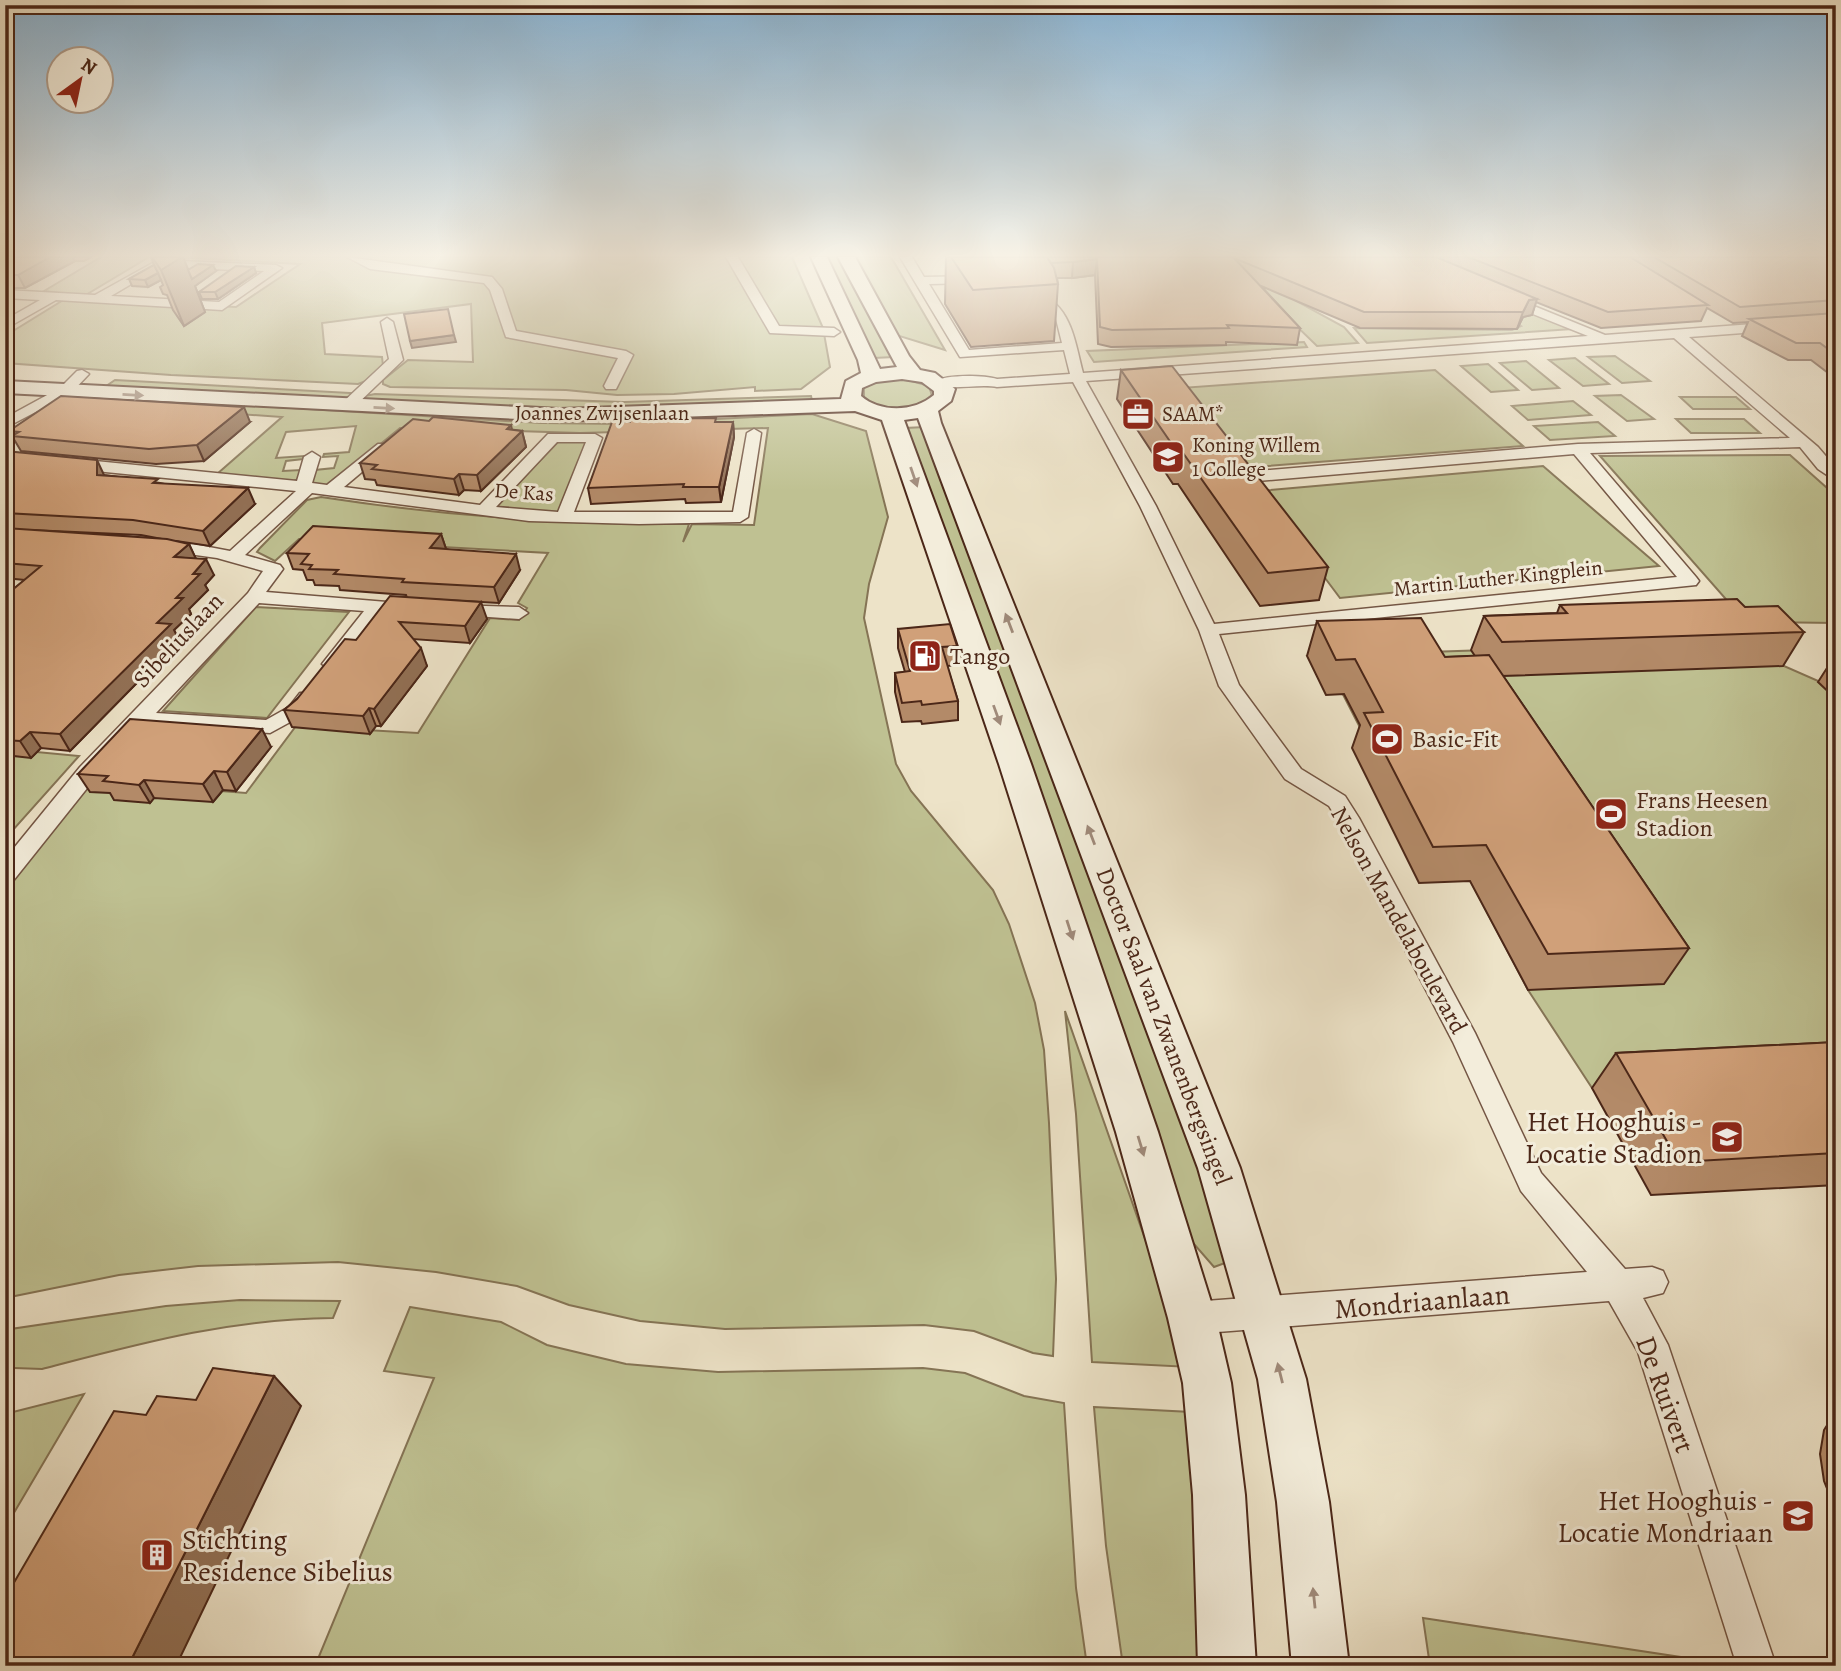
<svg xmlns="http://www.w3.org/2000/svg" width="1841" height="1671" font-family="Alegreya,serif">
  <rect width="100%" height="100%" fill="#ede3c8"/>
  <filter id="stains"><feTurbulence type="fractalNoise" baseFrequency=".00286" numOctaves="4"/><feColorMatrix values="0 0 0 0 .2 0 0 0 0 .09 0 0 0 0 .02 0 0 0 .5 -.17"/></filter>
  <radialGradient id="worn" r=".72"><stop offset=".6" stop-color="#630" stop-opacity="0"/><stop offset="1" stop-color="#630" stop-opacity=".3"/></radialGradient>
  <g fill="#bfc192" stroke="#857455" stroke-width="2">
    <polygon points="101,257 149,257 84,296 44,291"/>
    <polygon points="174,257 792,257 823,328 830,367 801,389 755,391 755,387 674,394 617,395 566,390 390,387 383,384 383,380 408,360 473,362 471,304 322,323 325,354 382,357 383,366 366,381 358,384 171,375 5,363 5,336 65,299 236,307 300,264"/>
    <polygon points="823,257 842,257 894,357 873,358"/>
    <polygon points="852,257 891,257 945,350 896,335"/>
    <polygon points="1248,279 1258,280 1344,327 1358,343 1317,346"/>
    <polygon points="1453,282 1573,329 1367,343 1354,328 1512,330 1521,326"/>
    <polygon points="1304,342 1307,347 1094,362 1087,351"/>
    <polygon points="1615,356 1650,381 1622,383 1588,357"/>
    <polygon points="1575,358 1609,384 1583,386 1549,360"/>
    <polygon points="1526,361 1559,388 1532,390 1500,363"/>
    <polygon points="1488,364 1518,390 1491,392 1461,366"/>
    <polygon points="1435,370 1523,446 1242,468 1180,388"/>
    <path d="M901 378 929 386 932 396C917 413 881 412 864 398V388L878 380Z"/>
    <polygon points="115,380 350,393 352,393 348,400 102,389"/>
    <polygon points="375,394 624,402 811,396 813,404 593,411 360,401 365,396"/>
    <polygon points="1621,395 1654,419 1627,421 1595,396"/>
    <path d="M92 396 541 423 621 424 812 414 866 431 888 517 869 584 864 618 896 764 911 791 993 890 1009 924 1035 1003 1044 1050 1049 1123 1056 1279 1053 1356 1033 1353 974 1331 924 1325 725 1329 640 1321 569 1305 517 1286 436 1272 338 1262 198 1266 119 1275 5 1298V892L58 819 91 781 246 793 296 726 418 733 490 618 519 620 527 608 518 603 548 553 299 539 275 561 257 552 260 548 307 500 321 497C444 516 565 525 689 524L683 542 692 524 754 525 768 428 580 433 483 430 476 436 400 428 328 487 309 485 315 470 334 468 338 456 323 457 324 454 349 452 356 426 286 432 276 458 304 456 303 459 286 461 283 471 301 470 299 479 291 482 217 474 282 417 81 403Z"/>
    <polygon points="1680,397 1736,397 1750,409 1693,409"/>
    <polygon points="1573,401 1591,415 1528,420 1512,406"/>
    <polygon points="1676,419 1744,419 1760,433 1691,433"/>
    <polygon points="1598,422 1615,436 1550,440 1534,426"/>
    <polygon points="925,427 1236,1259 1214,1267 1187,1236 905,428"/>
    <polygon points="558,442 588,442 560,513 495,507"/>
    <polygon points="1790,455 1836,496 1836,623 1746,622 1600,456"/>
    <polygon points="1543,466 1659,566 1340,598 1260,491"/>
    <polygon points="256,607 349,612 267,718 163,711"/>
    <polygon points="1719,633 1727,641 1818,681 1836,681 1836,1076 1592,1088 1528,990 1470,880 1370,747 1334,677 1308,656 1550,648"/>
    <polygon points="5,749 79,756 5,839"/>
    <polygon points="1065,1011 1190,1367 1092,1362 1076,1114"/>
    <path d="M240 1300 340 1301 333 1318C229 1319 142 1343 42 1369L14 1368 5 1363V1341L11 1329 166 1306Z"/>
    <polygon points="410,1307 501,1322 547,1345 626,1364 718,1372 923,1368 965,1373 1024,1396 1064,1403 1076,1588 1087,1666 315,1666 434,1378 384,1371"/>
    <polygon points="84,1394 5,1528 5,1414"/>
    <polygon points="1094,1407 1191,1412 1199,1666 1123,1666 1106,1546"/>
    <polygon points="1423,1618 1700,1660 1701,1666 1430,1666"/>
  </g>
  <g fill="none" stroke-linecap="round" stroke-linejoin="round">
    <defs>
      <g id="street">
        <polygon points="347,257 492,277 502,289 516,331 626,351 633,355 616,389 606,389 604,386 618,358 506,337 490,290 484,283 370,269"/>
        <polygon points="726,257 738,257 779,326 834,328 840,332 834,336 770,333"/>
        <path d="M900 257H912L924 277 979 276 981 279 975 283 929 284 969 350 1062 343 1056 319 1045 305 1025 294 1031 290C1071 302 1074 338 1083 373L1588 336 1503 302V296L1507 295 1605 335 1836 318V326L1689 337 1818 447 1836 468V481L1818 469 1800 447 1590 453 1696 577 1699 581 1696 585 1219 634 1239 685 1301 769 1345 796 1359 818 1475 1033 1541 1173 1625 1269 1652 1267 1663 1271 1668 1282 1663 1293 1643 1298 1668 1345 1776 1666H1737L1638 1352 1609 1301 1192 1334 1181 1329 1176 1318 1181 1307 1192 1302 1587 1272 1521 1191 1453 1042 1337 819 1329 806 1285 779 1219 686 1199 630 1140 506 1073 382 997 387C979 383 944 392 932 383 943 374 983 375 997 379L1070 374 1064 350 960 357ZM1674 338 1790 438 1578 444 1246 472 1238 477 1246 482 1574 454 1677 577 1214 624 1156 506 1086 381Z"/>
        <path d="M158 260 276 265 282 268 222 310 56 300 5 329V320L40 300 5 298V290L95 295ZM160 267 264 271 219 302 111 296Z"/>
        <polygon points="387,318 393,322 403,360 352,409 342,409 342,403 389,359 381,322"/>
        <polygon points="82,370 89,374 70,394 5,428 5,418 60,388 77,371"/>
        <path d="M754 429 761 433 748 517 740 522 639 524 529 521 312 493 245 555 280 565 283 569 266 592 387 602 393 603 396 607 393 611 382 612 339 668 332 670 322 664 364 611 259 603 156 713 266 720 289 707 300 693H314L317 697 303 715 270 733 145 725 96 777 13 881 5 883V859L80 767 248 593 263 571 217 558 153 549 150 545 153 541 188 543 230 551 296 491 5 462V452L297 481 304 457 312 452 320 457 312 483 327 485 378 444H388L391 447 388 450 344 487 480 505 548 434H595L602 438 574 512H733L747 433ZM557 442H586L558 512 496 507Z"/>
        <polygon points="453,605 519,607 528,613 519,619 447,614 444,610 447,606"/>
      </g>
      <path id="secondary" d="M811 257H827L880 369 897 367 838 257H855L909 356 920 370 935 373 955 389 951 401 938 411 941 423 1240 1168 1306 1379 1329 1502 1349 1666H1292L1277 1502 1258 1379 1198 1168 918 418 904 420 1031 764 1158 1132 1216 1318 1231 1383 1245 1495 1256 1666H1198L1193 1495 1183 1383 1168 1318 1116 1132 999 764 882 420 855 411 560 421 5 393V381L560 409 841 399 846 381 861 373 858 360ZM902 379 922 382 934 391V395C914 412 881 413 861 396L862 388 876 382Z"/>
    </defs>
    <use href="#street" stroke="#745644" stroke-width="3"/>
    <use href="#secondary" stroke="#4b2718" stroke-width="4"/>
    <use href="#street" fill="#f3eddb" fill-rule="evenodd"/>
    <use href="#secondary" fill="#f3eddb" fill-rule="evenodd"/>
  </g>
  <g fill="#b38a68" stroke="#4b2718" stroke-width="2" fill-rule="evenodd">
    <polygon points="5,257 91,257 84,261 75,261 25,288 5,288"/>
    <polygon points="151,257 183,257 188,270 216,271 195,286 205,312 184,326 173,310 167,295 163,294 160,287 163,285 161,280 148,287 132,286 129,279 154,265"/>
    <polygon points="946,257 1836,257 1836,379 1811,360 1788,360 1742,336 1748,322 1733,323 1707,308 1701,321 1601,328 1536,302 1532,315 1523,317 1517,329 1360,328 1261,286 1300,328 1297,345 1226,342 1226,345 1111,347 1098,344 1095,275 1072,278 1057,278 1058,284 1054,341 971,347 945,304"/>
    <polygon points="254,267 256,273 218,299 202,299 199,292"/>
    <polygon points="1121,370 1328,567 1319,600 1260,606 1178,484 1173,484 1117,399"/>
    <polygon points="250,422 204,461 156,464 21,451 9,431"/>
    <polygon points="733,422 734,437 721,502 686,503 685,499 591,504 588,488"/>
    <polygon points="512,430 522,431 526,447 481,491 464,490 459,495 377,485 375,480 365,479 360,463"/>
    <path d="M5 451 104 475 160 483 255 504 210 546 176 541 189 544 196 559 214 575 205 585 208 590 189 609 191 614 174 630 179 640 70 751 41 748 31 758 5 755V596L25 580 5 578ZM31 530 141 535 162 539Z"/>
    <polygon points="441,534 446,549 520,570 499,603 425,599 487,619 470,643 413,639 427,666 381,726 376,726 370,734 292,727 284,710 297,699 356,640 407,598 406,595 340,590 339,586 315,585 313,580 307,580 303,570 293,569 287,553"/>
    <polygon points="1560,605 1804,632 1783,666 1503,676 1689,948 1664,984 1528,990 1470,881 1419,883 1352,748 1360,725 1344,694 1326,695 1307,656 1317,621 1445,657 1475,656 1471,650 1484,616 1557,613"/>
    <polygon points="898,629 957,646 957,665 947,666 958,701 958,720 922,724 921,721 902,722 895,692 895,673 905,672 898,648"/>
    <polygon points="1836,654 1836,699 1818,682"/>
    <polygon points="271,747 236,791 223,790 213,802 154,798 150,803 114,800 110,793 90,792 78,774"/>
    <polygon points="1836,1042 1836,1185 1651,1195 1592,1088 1616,1053"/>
    <polygon points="1836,1411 1836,1511 1824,1481 1820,1454 1824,1430"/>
  </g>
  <g fill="#927055" stroke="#4b2718" stroke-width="2">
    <polygon points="50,257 73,257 75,261 25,288 18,275"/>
    <polygon points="182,257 183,257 192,279 213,265 216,271 195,286 205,312 184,326 161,270"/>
    <polygon points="1097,259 1095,275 1072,278 1073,262"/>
    <polygon points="254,267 256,273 218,299 215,292"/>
    <polygon points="158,273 161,280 148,287 145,280"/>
    <polygon points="1537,299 1532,315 1523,317 1517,329 1523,312 1529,300"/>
    <polygon points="454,335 456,342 412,348 410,341"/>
    <polygon points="244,407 250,422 204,461 197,445"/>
    <polygon points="733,422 734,437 721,502 719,487"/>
    <polygon points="511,425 514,439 522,431 526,447 481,491 477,475 507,429"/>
    <polygon points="97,460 104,475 104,490 97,475"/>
    <polygon points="459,474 464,490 459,495 454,479"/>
    <polygon points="248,488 255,504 210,546 203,531"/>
    <polygon points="441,534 446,549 430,548"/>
    <polygon points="189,544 196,559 174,557"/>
    <polygon points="516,554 520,570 499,603 494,587"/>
    <polygon points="206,559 214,575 205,585 208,590 189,609 191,614 174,630 179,640 70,751 60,734 157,623 193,574"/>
    <polygon points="481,602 487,619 470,643 465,626"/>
    <polygon points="421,648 427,666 381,726 374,709"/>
    <polygon points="369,708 376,726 370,734 363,716"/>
    <polygon points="262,729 271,747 236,791 227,772"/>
    <polygon points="30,732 41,748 31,758 20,741"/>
    <polygon points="214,771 223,790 213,802 203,784"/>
    <polygon points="144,780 154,798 150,803 139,785"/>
    <polygon points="274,1376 301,1406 176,1666 128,1666"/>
  </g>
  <g fill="#d0a079" stroke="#4b2718" stroke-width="2">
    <polygon points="5,257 50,257 18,275 5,275"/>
    <polygon points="152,257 182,257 161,270"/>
    <polygon points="951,257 1047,257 1054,268 1058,284 973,290"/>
    <polygon points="1047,257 1436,257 1537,299 1529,300 1523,312 1364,312 1234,258 1300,328 1227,325 1229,328 1112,330 1100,327 1097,259 1073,262 1051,263"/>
    <polygon points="1468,257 1630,257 1708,305 1608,312"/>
    <polygon points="1654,257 1836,257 1836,300 1740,307"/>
    <polygon points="198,264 213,265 192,279 188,270"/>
    <polygon points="154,265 158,273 145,280 129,279"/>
    <polygon points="236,266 254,267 215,292 199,292"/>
    <polygon points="448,309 454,335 410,341 404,314"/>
    <polygon points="1836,313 1836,355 1820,343 1796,343 1749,319"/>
    <polygon points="1172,366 1328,567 1268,573 1183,453 1178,453 1121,370"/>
    <polygon points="61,396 244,407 197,445 149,449 12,436 19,432 9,431"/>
    <polygon points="433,417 511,425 507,429 522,431 477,475 459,474 454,479 372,469 377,465 360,463 413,419 429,421"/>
    <polygon points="716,418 715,422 733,422 719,487 683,487 684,484 588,488 612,422 630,422 631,419"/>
    <polygon points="5,451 97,460 97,475 158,479 153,483 248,488 203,531 133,520 5,513"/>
    <polygon points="313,526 441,534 430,548 516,554 494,587 402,582 404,579 334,574 338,570 309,569 312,565 301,564 309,554 287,553"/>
    <polygon points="5,528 167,539 189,544 174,557 206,559 193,574 200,574 176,598 183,598 157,623 171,624 60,734 30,732 20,741 5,740 5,596 41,566 5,563"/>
    <polygon points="390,596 481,602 465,626 399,622 421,648 374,709 369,708 363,716 284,710 297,699 345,639 356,640"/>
    <polygon points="1737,599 1745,607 1778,606 1804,632 1502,642 1484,616 1567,613 1560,605"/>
    <polygon points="1421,618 1445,657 1489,655 1689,948 1548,954 1486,845 1433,847 1364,713 1383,712 1355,659 1336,660 1317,621"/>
    <polygon points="950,624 957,646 942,647 958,701 922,705 921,701 902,703 895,673 910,671 898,629"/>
    <polygon points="130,719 262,729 227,772 214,771 203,784 144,780 139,785 103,781 108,776 78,774"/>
    <polygon points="1836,1042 1836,1153 1679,1162 1616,1053"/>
    <polygon points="213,1368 274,1376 128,1666 5,1666 5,1598 114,1411 146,1415 157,1396 196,1400"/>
  </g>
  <defs><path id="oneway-solid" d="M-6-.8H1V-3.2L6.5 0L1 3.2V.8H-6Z" transform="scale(1.75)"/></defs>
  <g fill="#9f8a7a">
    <use href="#oneway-solid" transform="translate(133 395) rotate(3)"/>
    <use href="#oneway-solid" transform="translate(384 408) rotate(3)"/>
    <use href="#oneway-solid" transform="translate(914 477) rotate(71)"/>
    <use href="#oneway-solid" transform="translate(1009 623) rotate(-111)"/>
    <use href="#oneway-solid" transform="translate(997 715) rotate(70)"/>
    <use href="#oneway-solid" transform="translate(1091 835) rotate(-111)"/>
    <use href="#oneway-solid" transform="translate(1070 930) rotate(72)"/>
    <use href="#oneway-solid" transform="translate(1141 1146) rotate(73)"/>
    <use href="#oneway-solid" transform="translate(1280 1373) rotate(-104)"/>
    <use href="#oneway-solid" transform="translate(1314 1598) rotate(-96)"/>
  </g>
  <linearGradient id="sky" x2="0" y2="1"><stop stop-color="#8bb7d8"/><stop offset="0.52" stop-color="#f7f2e6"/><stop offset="1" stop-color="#f7f2e6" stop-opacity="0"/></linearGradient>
  <rect width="1841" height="491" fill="url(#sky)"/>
  <defs>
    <symbol id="office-square" viewBox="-11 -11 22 22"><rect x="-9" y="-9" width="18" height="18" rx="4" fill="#8f2418" stroke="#f3eddb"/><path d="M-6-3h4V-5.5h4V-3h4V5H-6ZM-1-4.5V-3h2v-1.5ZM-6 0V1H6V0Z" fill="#fff"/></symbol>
    <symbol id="university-square" viewBox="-11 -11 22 22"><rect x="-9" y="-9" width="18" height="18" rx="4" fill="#8f2418" stroke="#f3eddb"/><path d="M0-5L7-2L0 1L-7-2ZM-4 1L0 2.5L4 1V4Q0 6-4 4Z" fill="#fff"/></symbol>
    <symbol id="fuel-square" viewBox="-11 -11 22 22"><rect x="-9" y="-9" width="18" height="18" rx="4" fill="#8f2418" stroke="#f3eddb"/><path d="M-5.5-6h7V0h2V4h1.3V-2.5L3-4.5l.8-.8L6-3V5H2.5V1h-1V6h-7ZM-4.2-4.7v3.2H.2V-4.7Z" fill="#fff"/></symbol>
    <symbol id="stadium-square" viewBox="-11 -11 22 22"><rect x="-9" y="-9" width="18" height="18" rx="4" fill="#8f2418" stroke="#f3eddb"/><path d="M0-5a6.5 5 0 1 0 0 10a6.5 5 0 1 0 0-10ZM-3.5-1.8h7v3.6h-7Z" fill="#fff"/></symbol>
    <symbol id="school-square" viewBox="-11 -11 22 22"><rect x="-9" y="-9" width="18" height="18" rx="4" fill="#8f2418" stroke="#f3eddb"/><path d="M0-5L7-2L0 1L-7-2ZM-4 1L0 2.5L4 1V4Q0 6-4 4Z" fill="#fff"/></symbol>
    <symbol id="building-square" viewBox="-11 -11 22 22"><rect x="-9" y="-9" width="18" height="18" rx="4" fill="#8f2418" stroke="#f3eddb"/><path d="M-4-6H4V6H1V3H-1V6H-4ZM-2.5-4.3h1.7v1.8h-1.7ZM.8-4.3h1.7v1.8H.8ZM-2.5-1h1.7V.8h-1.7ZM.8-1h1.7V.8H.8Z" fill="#fff"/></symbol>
  </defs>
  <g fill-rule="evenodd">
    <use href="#office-square" x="1119" y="395" width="38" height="38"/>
    <use href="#university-square" x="1149" y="438" width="38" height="38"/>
    <use href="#fuel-square" x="906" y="637" width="38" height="38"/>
    <use href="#stadium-square" x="1368" y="720" width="38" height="38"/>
    <use href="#stadium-square" x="1592" y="795" width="38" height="38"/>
    <use href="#school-square" x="1708" y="1118" width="38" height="38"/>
    <use href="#school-square" x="1779" y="1497" width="38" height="38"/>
    <use href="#building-square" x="138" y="1536" width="38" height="38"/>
  </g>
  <g text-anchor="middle" stroke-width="6" stroke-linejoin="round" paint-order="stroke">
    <g font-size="21" fill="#4b2718" stroke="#f3eddb">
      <text x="602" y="420">Joannes Zwijsenlaan</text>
      <text transform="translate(524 492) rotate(4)" y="7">De Kas</text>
      <text transform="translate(1498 578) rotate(-6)" y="7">Martin Luther Kingplein</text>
    </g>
    <g font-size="21" fill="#4b2718" stroke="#f3eddb" text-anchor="start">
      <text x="1162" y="421">SAAM*</text>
      <text x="1192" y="452">Koning Willem<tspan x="1192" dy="24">1 College</tspan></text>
    </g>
    <g font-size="24" fill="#4b2718" stroke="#f3eddb">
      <text transform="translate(178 640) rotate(-47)" y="8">Sibeliuslaan</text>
      <text transform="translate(1399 920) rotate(61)" y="8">Nelson Mandelaboulevard</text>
      <text transform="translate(1164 1026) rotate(69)" y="8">Doctor Saal van Zwanenbergsingel</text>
    </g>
    <g font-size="24" fill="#4b2718" stroke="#f3eddb" text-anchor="start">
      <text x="950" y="664">Tango</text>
      <text x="1412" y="747">Basic-Fit</text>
      <text x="1636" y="808">Frans Heesen<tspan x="1636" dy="28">Stadion</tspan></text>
    </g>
    <g font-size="28" fill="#4b2718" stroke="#f3eddb" text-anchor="end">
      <text x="1702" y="1131">Het Hooghuis -<tspan x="1702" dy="32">Locatie Stadion</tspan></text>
      <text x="1773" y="1510">Het Hooghuis -<tspan x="1773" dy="32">Locatie Mondriaan</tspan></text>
      <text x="182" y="1549" text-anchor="start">Stichting<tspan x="182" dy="32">Residence Sibelius</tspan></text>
    </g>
    <g font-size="28" fill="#4b2718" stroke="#f3eddb">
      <text transform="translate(1422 1301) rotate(-5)" y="10">Mondriaanlaan</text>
      <text transform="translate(1666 1394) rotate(70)" y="10">De Ruivert</text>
    </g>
  </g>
  <rect width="1841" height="1671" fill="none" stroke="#ede3c8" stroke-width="28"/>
  <rect x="7" y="7" width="1827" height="1657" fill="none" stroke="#4b2718" stroke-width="3.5"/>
  <rect x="14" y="14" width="1813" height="1643" fill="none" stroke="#4b2718" stroke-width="2"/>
  <g transform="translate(80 80) rotate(33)"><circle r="33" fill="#f3eddb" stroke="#b09e8d" stroke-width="2"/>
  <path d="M0-5L12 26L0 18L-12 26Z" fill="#8f2418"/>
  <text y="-10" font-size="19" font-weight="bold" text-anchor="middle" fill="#4b2718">N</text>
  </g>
  <rect width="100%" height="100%" filter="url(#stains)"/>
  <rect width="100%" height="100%" fill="url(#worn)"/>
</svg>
